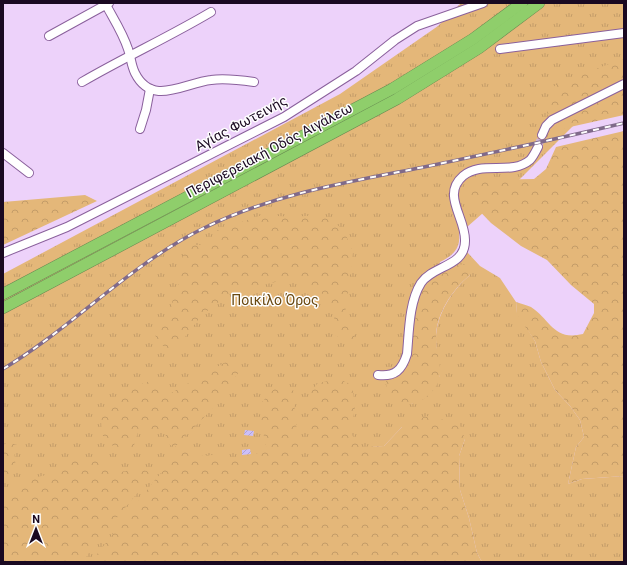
<svg xmlns="http://www.w3.org/2000/svg" width="627" height="565" font-family="Roboto,sans-serif">
  <defs>
    <pattern id="grass-tufts" width="24" height="20" patternUnits="userSpaceOnUse"><rect width="24" height="20" fill="#e4b779"/><path d="M3 7l-1-3M5 7V3M7 7l1-3M15 17l-1-3M17 17v-4M19 17l1-3" fill="none" stroke="#c39c68"/></pattern>
    <pattern id="forest-crowns" width="20" height="18" patternUnits="userSpaceOnUse"><rect width="20" height="18" fill="#e4b779"/><path d="M2 6a3 3 0 1 1 6 0M12 15a3 3 0 1 1 6 0" fill="none" stroke="#c39c68"/></pattern>
    <pattern id="building-hatch" width="6" height="6" patternUnits="userSpaceOnUse"><rect width="6" height="6" fill="#ccbff9"/><path d="M-1 1l2-2M0 6l6-6M5 7l2-2" fill="none" stroke="#afa3d5"/></pattern>
  </defs>
  <rect width="100%" height="100%" fill="#edd2fa"/>
  <path fill="url(#grass-tufts)" d="M461 3H624V88L579 120 507 192 459 234C461 249 452 256 440 262L409 401 407 404H412L440 376C439 364 436 352 436 339 436 315 452 290 470 275L456 264 467 252 480 266 500 278 516 302 517 313 535 341 541 362 555 390 570 406 580 420 584 437 576 447 568 484 582 479 624 476V562H482L477 553 469 518 460 490 459 456 465 439 402 427 384 446 309 452V458H299L114 562H3V274L340 94 438 26Z"/>
  <g fill="url(#forest-crowns)">
    <polygon points="624,59 624,115 552,131 547,112 549,91 560,81"/>
    <path d="M624 131V476L582 479 568 484 576 447 584 437 580 420 570 406 555 390 541 362 535 341 517 315 516 302C521 304 527 305 531 307 551 320 553 341 583 334L594 313V304L571 285 547 260 521 246 491 223 466 197 471 186 484 180 534 179 546 169 556 147Z"/>
    <polygon points="85,195 97,201 3,245 3,202"/>
    <path d="M262 215 293 217 318 215 335 222 345 233 353 252 345 314C354 327 359 330 351 346L334 334C340 305 316 279 288 279L232 292 202 315 173 352 159 343 155 335 162 322 171 312 173 296 181 278 180 264 188 243 192 241 196 245H202L213 239 215 231Z"/>
    <path d="M456 264 465 265 470 275C452 290 436 314 436 338 436 351 441 363 440 375 439 388 423 403 411 404 405 405 398 404 393 403L387 394 386 381 401 372 419 291 430 278Z"/>
    <path d="M231 359 239 372 211 410 174 448 165 441 166 433 160 430 149 432 139 428 133 449H116L103 436C102 429 100 420 102 414 108 394 138 385 156 379L163 392 171 393Z"/>
    <polygon points="339,379 352,385 355,408 350,432 360,447 384,446 402,427 426,416 459,423 465,439 459,456 460,490 469,518 477,553 482,562 91,562 154,481 182,450 200,456 212,455 229,460 267,451 260,417 262,402 274,389 293,388 299,458 309,458 309,394 318,383"/>
    <polygon points="9,442 17,445 14,450 16,469 10,474 3,475 3,445"/>
    <polygon points="75,458 96,458 119,472 142,469 153,474 92,548 83,562 3,562 3,499 21,481 50,474"/>
  </g>
  <g fill="url(#building-hatch)">
    <polygon points="245,430 254,431 253,436 244,435"/>
    <polygon points="250,449 251,454 242,455 242,450"/>
  </g>
  <g fill="none" stroke-linecap="round" stroke-linejoin="round">
    <polyline stroke="#cdb4d9" stroke-width="8" stroke-dasharray="8 4" stroke-linecap="butt" points="538,147 542,135"/>
    <defs>
      <g id="minor">
        <path d="M105 3C113 18 123 33 128 49 131 57 131 65 135 73 152 107 184 83 211 80 225 78 240 80 254 82"/>
        <polyline points="49,36 109,3"/>
        <polyline points="500,49 624,33"/>
        <path d="M82 82C125 57 169 37 211 12"/>
        <polyline points="140,129 146,110 150,89"/>
        <polyline points="542,135 546,126 552,120 624,84"/>
        <polyline points="3,153 29,173"/>
        <polyline points="3,253 67,227 284,117 356,71 395,40 417,26 483,3"/>
        <path d="M378 375C395 377 402 370 407 354 409 332 409 302 421 283 433 265 465 267 465 241 466 218 441 195 463 176 482 160 511 176 530 160 533 157 536 151 538 147"/>
      </g>
      <g id="highway">
        <polyline points="3,294 392,89 473,39 522,3"/>
        <polyline points="3,308 397,99 479,48 539,3"/>
      </g>
    </defs>
    <use href="#minor" stroke="#8a609c" stroke-width="10"/>
    <use href="#highway" stroke="#668951" stroke-width="12"/>
    <use href="#minor" stroke="#fff" stroke-width="8"/>
    <use href="#highway" stroke="#8fce6b" stroke-width="11"/>
    <defs>
      <path id="rail" d="M3 369C73 327 130 264 204 228 273 194 349 182 424 167 491 153 557 139 624 123"/>
    </defs>
    <use href="#rail" stroke="#806a8a" stroke-width="3.5"/>
    <use href="#rail" stroke="#fefefe" stroke-width="2" stroke-dasharray="6" stroke-linecap="butt"/>
  </g>
  <g text-anchor="middle" stroke-width="3" stroke-linejoin="round" paint-order="stroke">
    <g font-size="14" fill="#1a0921" stroke="#fefefe">
      <text transform="translate(241 123) rotate(-28)" y="5">Αγίας Φωτεινής</text>
      <text transform="translate(269 150) rotate(-28)" y="5">Περιφερειακή Οδός Αιγάλεω</text>
    </g>
    <g font-size="14" fill="#694810" stroke="#fefefe">
      <text x="275" y="305">Ποικίλο Όρος</text>
    </g>
  </g>
  <rect width="627" height="565" fill="none" stroke="#1a0921" stroke-width="8"/>
  <g transform="translate(36 529)" stroke="#fefefe" stroke-width="3" paint-order="stroke">
  <path d="M0-3L7 15L0 10L-7 15Z" fill="#1a0921"/>
  <text y="-6" font-size="11" font-weight="bold" text-anchor="middle" fill="#1a0921">N</text>
  </g>
</svg>
